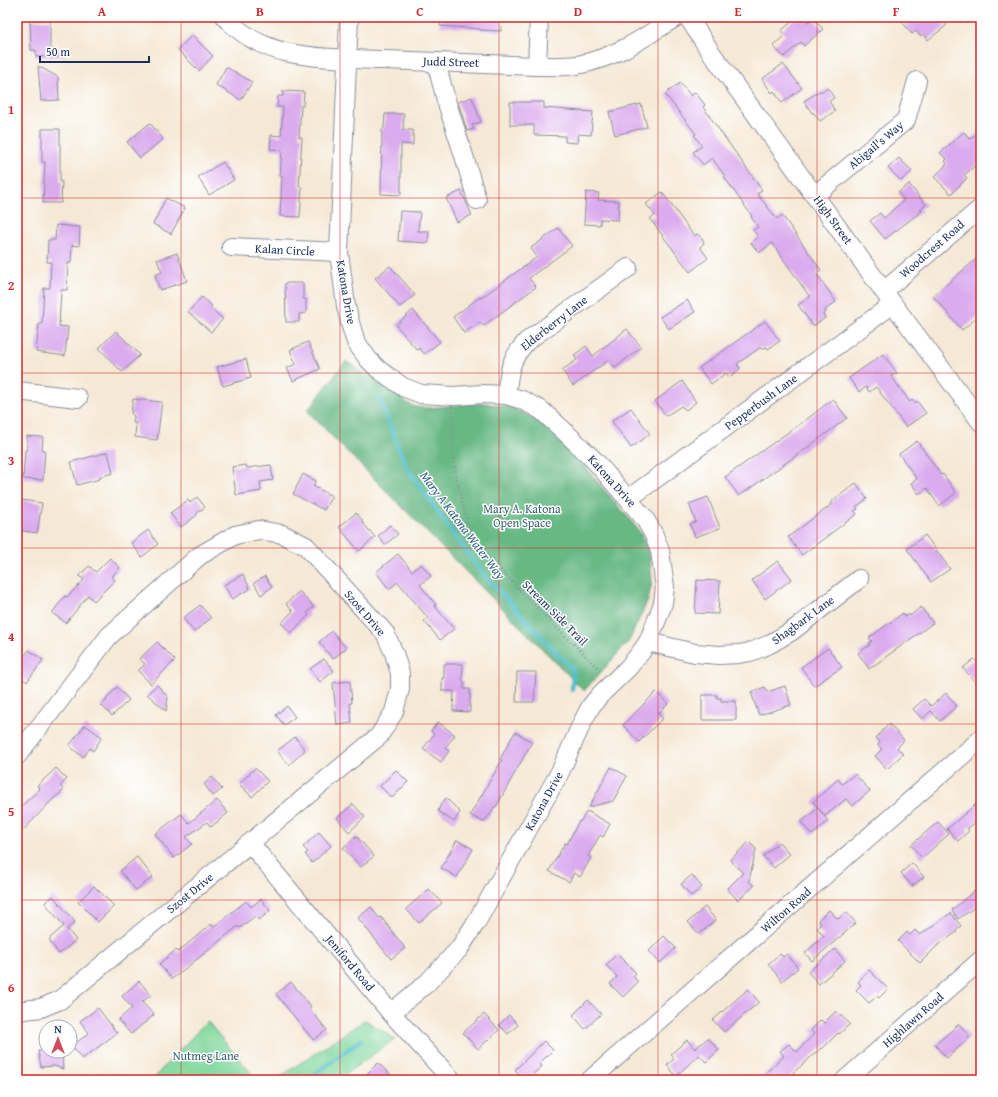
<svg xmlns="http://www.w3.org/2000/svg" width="998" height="1097" font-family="'Gentium Book Plus',serif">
  <rect width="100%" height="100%" fill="#fff"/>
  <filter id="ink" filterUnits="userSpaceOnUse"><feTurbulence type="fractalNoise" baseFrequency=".025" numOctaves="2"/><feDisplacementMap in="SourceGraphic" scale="8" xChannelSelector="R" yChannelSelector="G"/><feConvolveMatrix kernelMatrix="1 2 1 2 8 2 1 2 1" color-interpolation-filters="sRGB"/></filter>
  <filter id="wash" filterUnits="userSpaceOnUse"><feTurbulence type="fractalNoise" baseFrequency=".012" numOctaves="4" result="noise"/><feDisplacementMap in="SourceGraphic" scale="16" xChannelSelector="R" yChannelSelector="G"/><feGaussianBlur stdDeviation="0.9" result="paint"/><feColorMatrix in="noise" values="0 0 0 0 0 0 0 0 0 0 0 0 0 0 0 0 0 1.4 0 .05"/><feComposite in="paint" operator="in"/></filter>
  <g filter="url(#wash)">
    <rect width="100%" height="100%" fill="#f5e9d5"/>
    <g fill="#81d89d" stroke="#4e847e">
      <polygon points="365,1020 395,1039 337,1080 275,1080"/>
      <polygon points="207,1021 257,1080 153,1080 161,1070"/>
    </g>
    <polygon fill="#68b884" stroke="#427471" points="346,361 374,379 407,403 415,407 428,408 484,403 510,407 528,415 539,421 560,441 587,469 635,526 641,534 650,556 652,582 648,600 629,641 584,691 307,411"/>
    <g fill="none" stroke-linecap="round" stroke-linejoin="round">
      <g stroke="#51becb" stroke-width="4.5">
        <polyline points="379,398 407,468 449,528 483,574 573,670 572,690"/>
        <polyline points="311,1080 315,1074 361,1040"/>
      </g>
    </g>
    <g id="blocks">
      <g fill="#daabee">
        <polygon points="441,17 502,17 501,31 480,30 480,29 440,26"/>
        <polygon points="797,17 804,17 808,22 813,18 823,29 804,46 801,42 784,57 773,46 785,35 781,31"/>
        <polygon points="908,17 940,17 947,25 928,40 924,34 920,36 916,31 912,34 902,22"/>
        <polygon points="30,20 50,20 50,48 66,56 36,57 36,50 31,50"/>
        <polygon points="192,35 213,56 199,71 178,50"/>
        <polygon points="783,64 802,88 782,103 774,91 772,93 762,79"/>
        <polygon points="38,66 58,77 59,100 41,101"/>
        <polygon points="226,67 252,82 241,100 216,85"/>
        <polygon points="680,83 691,96 695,92 705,105 703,107 762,190 757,194 777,219 782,215 821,270 817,274 836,302 825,310 826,312 823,314 825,318 813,326 798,305 810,297 772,243 759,253 751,243 758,237 753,230 758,227 751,217 752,216 724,177 725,176 712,158 703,165 693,152 702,146 694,135 696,134 665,94"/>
        <polygon points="828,88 834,98 829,101 835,111 820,121 814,113 812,113 804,101 820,91 823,91"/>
        <polygon points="283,91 304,92 303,106 301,106 299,137 302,137 299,187 302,187 300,217 280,216 282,176 280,176 282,150 270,149 271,135 281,136 283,107 277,107 278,96 283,96"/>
        <polygon points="472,97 481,122 472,125 474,129 467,131 458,102"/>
        <polygon points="510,102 544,102 544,108 593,112 591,135 578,134 577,143 565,142 565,136 534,135 534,125 510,125"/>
        <polygon points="641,104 647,127 615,135 609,112"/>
        <polygon points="385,114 404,114 403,130 413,130 413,145 401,144 401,195 381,194 382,130 384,128"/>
        <polygon points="150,123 163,139 140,158 127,142"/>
        <polygon points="42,129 60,129 60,182 62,182 61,203 43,203 45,162 42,162"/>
        <polygon points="981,130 981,161 964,175 967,178 951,194 934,177 947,164 945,161 947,159 940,153 964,132 970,139"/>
        <polygon points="899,158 912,171 901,181 888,168"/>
        <polygon points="223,162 234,180 209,195 198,177"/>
        <polygon points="909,184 926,205 920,209 922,211 885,239 870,221 880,213 884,218 904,200 898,193"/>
        <polygon points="461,191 472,215 457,222 446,198"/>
        <polygon points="586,192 599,193 598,200 619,201 618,220 600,219 600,225 584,224"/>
        <polygon points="662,192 694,236 697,234 702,238 704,243 700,247 708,258 690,272 650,219 655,215 646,204"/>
        <polygon points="166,198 185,208 171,234 153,224"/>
        <polygon points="400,211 420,212 418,231 429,231 428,243 398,241"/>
        <polygon points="56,225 80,227 79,246 72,245 71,263 68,263 67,290 61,290 59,326 68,327 65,356 36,352 39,324 42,324 44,288 50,288 51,262 47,262 48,240 55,240"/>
        <polygon points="558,228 572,246 529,278 536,287 483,326 480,322 464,333 453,317 480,297 481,298 537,257 531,248"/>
        <polygon points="177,253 187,281 160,290 155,275 162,272 157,260"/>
        <polygon points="981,255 981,314 962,330 933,296"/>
        <polygon points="390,266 415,295 400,307 375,278"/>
        <polygon points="285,283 303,283 303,299 306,299 306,313 299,314 299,322 286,322"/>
        <polygon points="202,297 212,306 210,308 223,319 211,332 188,312"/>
        <polygon points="687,300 695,312 669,329 660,317"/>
        <polygon points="413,310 440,342 424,354 419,348 417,350 396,325"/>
        <polygon points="765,321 780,341 768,349 766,347 762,349 761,347 737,364 740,369 729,377 726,373 711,384 699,368"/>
        <polygon points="627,329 641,347 615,368 609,360 573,386 562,370 577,360 574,355 586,346 593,356"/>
        <polygon points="116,331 140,355 122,372 99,348"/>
        <polygon points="308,342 320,369 293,381 287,368 296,364 290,350"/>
        <polygon points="883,354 897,373 891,376 910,402 912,400 915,403 917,401 926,413 906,427 876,387 869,392 866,387 859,392 849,378"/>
        <polygon points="246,359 251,378 223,386 217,367"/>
        <polygon points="682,381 696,402 686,410 681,406 666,416 655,401"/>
        <polygon points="133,399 162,402 157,440 135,437 136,423 133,423 134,416 131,413"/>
        <polygon points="833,399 847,418 807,448 739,496 725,477 807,419"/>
        <polygon points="631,408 650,434 631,448 612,421"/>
        <polygon points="27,436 43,437 42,450 45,450 43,480 23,479 25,450 27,450"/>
        <polygon points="917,441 941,475 943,474 956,493 939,506 927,488 919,494 911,483 917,479 899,454"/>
        <polygon points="108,452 113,473 99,477 100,479 77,485 71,462"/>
        <polygon points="246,465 247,468 271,465 273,480 260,482 261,491 236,495 232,467"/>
        <polygon points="303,474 316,481 313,486 332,496 324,510 293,494"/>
        <polygon points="856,483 867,499 856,507 858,509 854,511 857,514 802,555 788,537 831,505 830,503"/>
        <polygon points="197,497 205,507 197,513 197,515 181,527 170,513 188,500 190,503"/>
        <polygon points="708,497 720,528 695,537 690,524 696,522 689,504"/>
        <polygon points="21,500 42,503 37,533 17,530"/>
        <polygon points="356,513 362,520 362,522 375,537 359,551 339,527"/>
        <polygon points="390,525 398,534 385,545 378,536"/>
        <polygon points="148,530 158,544 142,557 131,543"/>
        <polygon points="925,535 950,569 931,582 907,549"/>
        <polygon points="398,554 412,571 421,564 431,576 420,585 436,605 434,605 454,629 440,640 424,621 428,618 398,582 389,589 376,572"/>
        <polygon points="110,558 120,568 111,577 115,580 94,601 88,595 66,623 52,613 65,596 67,597 84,580 79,576 89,566 96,572"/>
        <polygon points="778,561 792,579 765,599 752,580"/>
        <polygon points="243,574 250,589 232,599 224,585"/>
        <polygon points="265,576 272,587 261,595 254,583"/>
        <polygon points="697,580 720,581 718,614 695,613"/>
        <polygon points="299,591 314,607 307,613 309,615 291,633 281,623 293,611 286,604"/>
        <polygon points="200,605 211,618 194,632 183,618"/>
        <polygon points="921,607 933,623 869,669 858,653 870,645 869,643 872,641 869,638 903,613 905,617 909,614 910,616"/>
        <polygon points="332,631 346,648 333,659 319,642"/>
        <polygon points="157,642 175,660 151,684 138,671 145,664 139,659"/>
        <polygon points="828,648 842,667 814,686 801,667"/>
        <polygon points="29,650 43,660 27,682 17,674 17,654 23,658"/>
        <polygon points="981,657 981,689 963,668 974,659 976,661"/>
        <polygon points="324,659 334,671 320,682 310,669"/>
        <polygon points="444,664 463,664 462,680 464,682 464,689 470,689 470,712 453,711 454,691 442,691 442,678 444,678"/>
        <polygon points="517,672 536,672 534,702 516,702"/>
        <polygon points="350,681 352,703 350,703 352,723 337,725 333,683"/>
        <polygon points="157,685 168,697 166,711 147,694"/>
        <polygon points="785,686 791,705 759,715 751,692 765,687 767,692"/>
        <polygon points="117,687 129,700 112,716 101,705 107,700 106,699"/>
        <polygon points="656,692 668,704 658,714 663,718 639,742 623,725"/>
        <polygon points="946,693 957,706 940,721 931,711 922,719 913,709 924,699 931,706"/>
        <polygon points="702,695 717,695 717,698 721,698 721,701 736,701 736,720 702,720"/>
        <polygon points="287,706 295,717 284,725 276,715"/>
        <polygon points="438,722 455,735 445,748 449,751 441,762 423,749 434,734 431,731"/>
        <polygon points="889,724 904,740 897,748 903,754 887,769 875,756 882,749 878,745 880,742 876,738"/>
        <polygon points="85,725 102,737 93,751 90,748 83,757 69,746"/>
        <polygon points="515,732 532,742 496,807 494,807 490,815 483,822 470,815 502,760 500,759"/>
        <polygon points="295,737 305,750 289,765 277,751"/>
        <polygon points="611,767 627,776 613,801 589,807"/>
        <polygon points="56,768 67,779 60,786 64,790 52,800 17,837 17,810 40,789 37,786"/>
        <polygon points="255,768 268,781 252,797 239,784"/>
        <polygon points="396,770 408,782 392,798 380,786"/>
        <polygon points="855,774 870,791 852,806 846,799 825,816 813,802 838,779 842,784"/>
        <polygon points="212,777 222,789 213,796 204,784"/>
        <polygon points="446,798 460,812 454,822 438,811 441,804"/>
        <polygon points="217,800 228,813 211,827 207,822 186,837 192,844 174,858 155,834 181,814 189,823"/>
        <polygon points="981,800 981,818 967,829 969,831 958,841 947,829"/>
        <polygon points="353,804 365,817 349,832 337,818"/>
        <polygon points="818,808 828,821 812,835 801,822"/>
        <polygon points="587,811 610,824 603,837 600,835 588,856 591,858 580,877 574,873 569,882 549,871 565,843 567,844 579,821 580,822"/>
        <polygon points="938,822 949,834 922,858 911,845"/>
        <polygon points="319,832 331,846 312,863 305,854 308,852 303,847"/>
        <polygon points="356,836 374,856 361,867 343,848"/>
        <polygon points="457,840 473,849 457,877 441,868"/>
        <polygon points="749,842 756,849 749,881 754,886 738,900 727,889 743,873 730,860"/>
        <polygon points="779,842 790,854 774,868 763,856"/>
        <polygon points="137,857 153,877 136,890 120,871"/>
        <polygon points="912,863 924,877 912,886 901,873"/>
        <polygon points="692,875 702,887 691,896 681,884"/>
        <polygon points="981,885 981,903 958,919 952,910"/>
        <polygon points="94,886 114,906 98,922 78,902"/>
        <polygon points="429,889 442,903 419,923 406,909"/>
        <polygon points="53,896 75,922 67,929 76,940 59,954 50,942 50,938 64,926 45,903"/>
        <polygon points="261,899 270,911 259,920 255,916 240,928 238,926 206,952 172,979 159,964 176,950 178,952 211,924 213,927 246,901 251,907"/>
        <polygon points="371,907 379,918 381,917 405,948 391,959 358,918"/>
        <polygon points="705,907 716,920 699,934 688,922"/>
        <polygon points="829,910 838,919 846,912 856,923 812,961 805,953 824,936 817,928 821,924 818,920"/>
        <polygon points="951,913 961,926 955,930 957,932 937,946 920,963 898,941 907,932 910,935 915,930 920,935"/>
        <polygon points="664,936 676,948 660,963 649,951"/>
        <polygon points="835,949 845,961 819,984 808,972"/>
        <polygon points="617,954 636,973 633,976 638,982 623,997 610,984 617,977 606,965"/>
        <polygon points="780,954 783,957 787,954 798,968 782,981 768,964"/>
        <polygon points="869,970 888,989 879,998 877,996 869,1003 856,990 861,985 858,982"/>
        <polygon points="139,981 151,995 142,1002 154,1015 131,1034 118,1020 132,1008 122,996"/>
        <polygon points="291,982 311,1006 309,1008 327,1030 313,1040 276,994"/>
        <polygon points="748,989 759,1002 724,1032 713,1020"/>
        <polygon points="588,1000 601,1014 585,1029 573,1015"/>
        <polygon points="98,1008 117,1033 82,1059 72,1046 89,1033 80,1021"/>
        <polygon points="836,1011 850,1024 839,1034 838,1033 822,1049 821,1048 785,1080 758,1080 784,1056 780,1051 789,1044 797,1052 814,1034 811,1030 821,1020 824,1023"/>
        <polygon points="484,1014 499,1030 478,1049 463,1033"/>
        <polygon points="509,1015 518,1025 508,1034 499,1025"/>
        <polygon points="959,1024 970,1037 947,1058 935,1045"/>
        <polygon points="708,1038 719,1050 706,1062 699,1055 676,1076 667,1065 674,1059 671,1054 687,1040 695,1049"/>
        <polygon points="544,1041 553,1050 539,1064 542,1066 527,1080 525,1080 515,1070"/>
        <polygon points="38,1051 62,1051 63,1069 54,1066 41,1067"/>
        <polygon points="378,1063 396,1080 361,1080"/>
      </g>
    </g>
  </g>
  <g filter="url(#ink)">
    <use href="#blocks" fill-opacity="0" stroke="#888c9a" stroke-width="1"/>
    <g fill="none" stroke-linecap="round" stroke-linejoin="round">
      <defs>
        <g id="minor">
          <path d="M225 17C240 34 263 47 285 52 317 59 352 59 385 60 435 62 486 64 537 66 550 66 564 67 577 65 616 58 643 38 676 17"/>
          <polyline points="349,17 339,252 346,306 350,323 356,342 368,359 378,369 403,387 421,394 454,396 482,394 506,395 522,400 541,410 563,430 595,461 645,519 654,535 660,551 665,587 663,603 658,617 648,642 641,652 628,668 601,694 591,706 582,723 560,772 477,921 459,949 427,983 391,1013"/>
          <polyline points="688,17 710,51 893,304 981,422"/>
          <polyline points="436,62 446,100 464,156 477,200"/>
          <polyline points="537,66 539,17"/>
          <polyline points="815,195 906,120 917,81"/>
          <polyline points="231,247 339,252"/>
          <polyline points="884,291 981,208"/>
          <polyline points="17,391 78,398"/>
          <path d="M506 395C510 369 509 361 527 341L628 268"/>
          <polyline points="628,499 893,304"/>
          <polyline points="648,642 695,653 719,655 739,654 750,652 768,645 792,631 859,579"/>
          <polyline points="17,756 109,636 199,556 235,535 259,530 282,534 306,546 385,633 394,653 400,673 400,689 394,712 379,736 60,1000 41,1008 17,1011"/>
          <polyline points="250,843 391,1013 452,1080"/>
          <polyline points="590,1080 981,739"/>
          <polyline points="845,1080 981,960"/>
        </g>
      </defs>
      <use href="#minor" stroke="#888c9a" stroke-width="20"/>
      <polyline stroke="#888c9a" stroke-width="2.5" stroke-dasharray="1 3" stroke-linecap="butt" points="453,411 452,453 456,475 464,511 474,540 491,560 523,594 602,672"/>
      <use href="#minor" stroke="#fff" stroke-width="18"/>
    </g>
  </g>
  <path fill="none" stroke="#d62828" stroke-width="1" stroke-opacity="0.55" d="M181 17V1080M340 17V1080M499 17V1080M658 17V1080M817 17V1080M17 198H981M17 373H981M17 548H981M17 724H981M17 900H981"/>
  <g text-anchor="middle" stroke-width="3" stroke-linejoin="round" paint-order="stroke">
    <g font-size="12" fill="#1b2f5e" stroke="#fff">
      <text transform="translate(451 62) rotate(2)" y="4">Judd Street</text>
      <text transform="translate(876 145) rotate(-40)" y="4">Abigail's Way</text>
      <text transform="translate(833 220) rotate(54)" y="4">High Street</text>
      <text transform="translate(932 249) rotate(-41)" y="4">Woodcrest Road</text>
      <text transform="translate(285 250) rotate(3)" y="4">Kalan Circle</text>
      <text transform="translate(346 292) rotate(80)" y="4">Katona Drive</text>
      <text transform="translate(554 323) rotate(-38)" y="4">Elderberry Lane</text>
      <text transform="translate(761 402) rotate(-36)" y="4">Pepperbush Lane</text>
      <text transform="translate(612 481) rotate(48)" y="4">Katona Drive</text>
      <text transform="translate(365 613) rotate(49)" y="4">Szost Drive</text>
      <text transform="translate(555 613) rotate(45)" y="4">Stream Side Trail</text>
      <text transform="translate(803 620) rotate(-36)" y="4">Shagbark Lane</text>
      <text transform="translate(544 801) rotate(-61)" y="4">Katona Drive</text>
      <text transform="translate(190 893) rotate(-39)" y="4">Szost Drive</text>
      <text transform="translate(786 910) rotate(-41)" y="4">Wilton Road</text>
      <text transform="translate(350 963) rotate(50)" y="4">Jeniford Road</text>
      <text transform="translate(913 1020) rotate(-41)" y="4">Highlawn Road</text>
    </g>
    <g font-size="12" fill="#3a6271" stroke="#fff">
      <text x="522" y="513">Mary A. Katona<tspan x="522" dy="14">Open Space</tspan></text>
      <text x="206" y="1060">Nutmeg Lane</text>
    </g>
    <g font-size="13" font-style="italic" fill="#2e6184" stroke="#fff">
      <text transform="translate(463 525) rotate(53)" y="5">Mary A Katona Water Way</text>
    </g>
  </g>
  <rect width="998" height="1097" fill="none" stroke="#fff" stroke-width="44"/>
  <g transform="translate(58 1039)"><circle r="19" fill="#ffffff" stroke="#a4acbf"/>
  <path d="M0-3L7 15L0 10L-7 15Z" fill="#d1495b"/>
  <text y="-6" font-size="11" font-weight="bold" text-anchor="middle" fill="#1b2f5e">N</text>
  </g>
  <path d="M40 56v6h109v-6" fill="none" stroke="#1b2f5e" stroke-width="2"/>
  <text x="46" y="56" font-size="12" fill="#1b2f5e" stroke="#ffffff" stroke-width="3" paint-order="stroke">50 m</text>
  <rect x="22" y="22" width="954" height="1053" fill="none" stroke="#d62828" stroke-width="1.5"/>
  <g font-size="13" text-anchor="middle" font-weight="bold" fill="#d62828">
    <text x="102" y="16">A</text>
    <text x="260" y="16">B</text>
    <text x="420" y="16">C</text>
    <text x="578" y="16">D</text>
    <text x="738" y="16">E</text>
    <text x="896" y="16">F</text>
    <text x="11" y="114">1</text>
    <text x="11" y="290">2</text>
    <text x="11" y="465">3</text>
    <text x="11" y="641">4</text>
    <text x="11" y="816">5</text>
    <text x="11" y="992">6</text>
  </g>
</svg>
